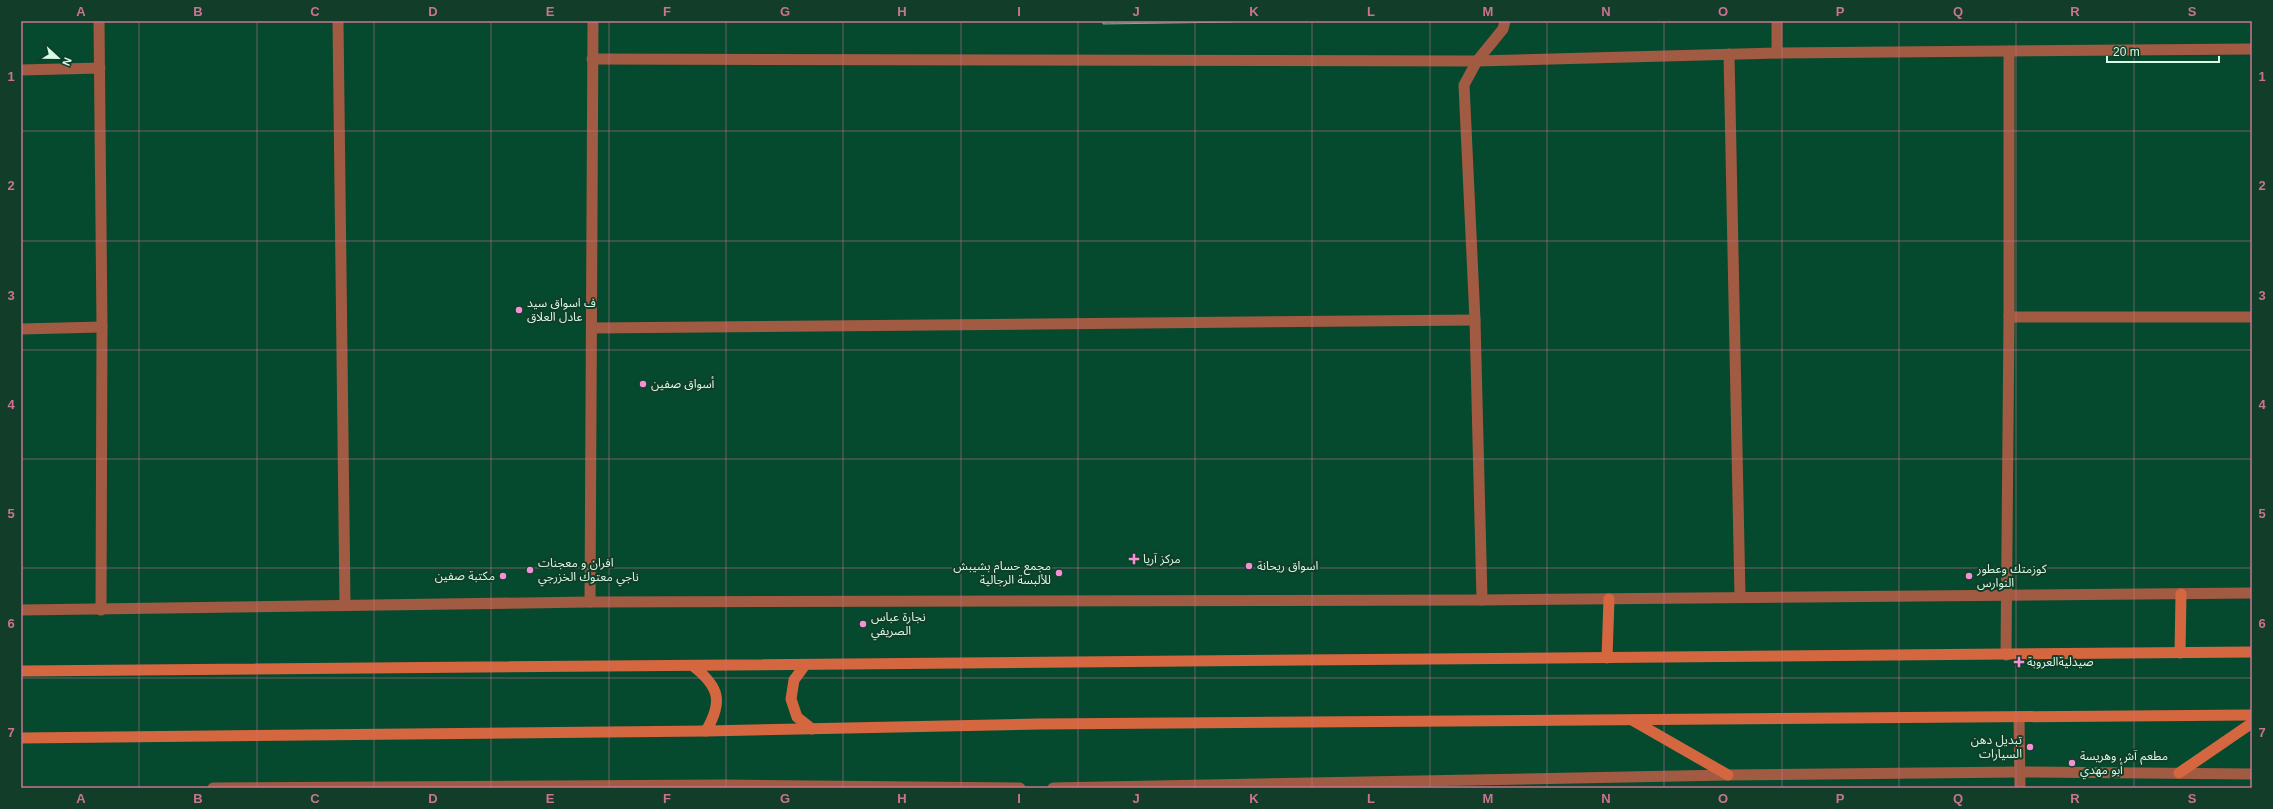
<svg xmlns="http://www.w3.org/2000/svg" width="2273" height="809" font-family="Arial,'Noto Sans Arabic',sans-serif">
  <defs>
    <pattern id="building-cross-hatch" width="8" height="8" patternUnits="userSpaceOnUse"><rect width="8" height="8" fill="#1b704c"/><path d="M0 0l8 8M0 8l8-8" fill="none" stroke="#3b8566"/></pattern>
    <filter id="shadow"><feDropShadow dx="3.5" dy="-3.5" stdDeviation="1" flood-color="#0009"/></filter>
  </defs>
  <rect width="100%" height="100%" fill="#054a2f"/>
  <polygon fill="url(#building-cross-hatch)" stroke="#69b88f" filter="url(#shadow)" points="1103,21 1233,21 1233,22 1103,24"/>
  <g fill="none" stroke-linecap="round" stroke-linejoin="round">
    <g stroke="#a05b42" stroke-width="11">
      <polyline points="99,21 102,327 101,610"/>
      <polyline points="338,21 345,604"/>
      <polyline points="1777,21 1777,53"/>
      <polyline points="1729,54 1740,597"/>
      <polyline points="592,59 1477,61 1777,53 2252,49"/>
      <polyline points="21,70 100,68"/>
      <polyline points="2009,317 2252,317"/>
      <polyline points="592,328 1475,320"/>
      <polyline points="21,329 102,327"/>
      <polyline points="1482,600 1475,320 1464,85 1477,61 1503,29 1505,21"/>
      <polyline points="590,602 593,21"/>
      <polyline points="21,610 590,602 1482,600 2252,593"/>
      <polyline points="2006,655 2009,317 2009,51"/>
      <polyline points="213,788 725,785 1020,788"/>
      <polyline points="1053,788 1728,775 2020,772 2252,774"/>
    </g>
    <polyline stroke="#a05b42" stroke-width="11" points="2019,717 2020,788"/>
    <g stroke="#d4673f" stroke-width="11">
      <polyline points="2180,653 2181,594"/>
      <polyline points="1607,658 1609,599"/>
      <polyline points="805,665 794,680 791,699 797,717 812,729"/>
      <path d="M693 666C720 687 723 702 706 731"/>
      <polyline points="21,671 2252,652"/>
      <polyline points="1632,720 1728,775"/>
      <polyline points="21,738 706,731 1039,724 2252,715"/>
      <polyline points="2179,773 2252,723"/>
    </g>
  </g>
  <path fill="none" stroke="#ca7392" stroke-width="1" stroke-opacity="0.55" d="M139 21V788M257 21V788M374 21V788M491 21V788M609 21V788M726 21V788M843 21V788M961 21V788M1078 21V788M1195 21V788M1312 21V788M1430 21V788M1547 21V788M1664 21V788M1782 21V788M1899 21V788M2016 21V788M2134 21V788M21 131H2252M21 241H2252M21 350H2252M21 459H2252M21 568H2252M21 678H2252"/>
  <g fill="#f491d4" stroke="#123d29" stroke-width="1.5">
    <circle cx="519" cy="310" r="4"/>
    <circle cx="643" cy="384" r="4"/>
    <path d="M1132 553h4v4h4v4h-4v4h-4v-4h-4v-4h4z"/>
    <circle cx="1249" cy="566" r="4"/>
    <circle cx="530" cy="570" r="4"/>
    <circle cx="1059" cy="573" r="4"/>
    <circle cx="503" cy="576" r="4"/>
    <circle cx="1969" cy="576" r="4"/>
    <circle cx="863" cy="624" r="4"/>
    <path d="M2017 656h4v4h4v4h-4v4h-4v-4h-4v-4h4z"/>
    <circle cx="2030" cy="747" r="4"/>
    <circle cx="2072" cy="763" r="4"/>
  </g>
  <g text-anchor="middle" stroke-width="4" stroke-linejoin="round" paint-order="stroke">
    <g font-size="12" fill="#d5fbe5" stroke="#123d29" text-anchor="start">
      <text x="527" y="307">ف اسواق سيد<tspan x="527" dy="14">عادل العلاق</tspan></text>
      <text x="651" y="388">أسواق صفين</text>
      <text x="1143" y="563">مركز آريا</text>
      <text x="538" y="567">افران و معجنات<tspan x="538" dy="14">ناجي معتوك الخزرجي</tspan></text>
      <text x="1051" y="570" text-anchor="end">مجمع حسام بشيبش<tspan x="1051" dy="14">للألبسة الرجالية</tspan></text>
      <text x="1257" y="570">اسواق ريحانة</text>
      <text x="1977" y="573">كوزمتك وعطور<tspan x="1977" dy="14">النوارس</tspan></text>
      <text x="495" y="580" text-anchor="end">مكتبة صفين</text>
      <text x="871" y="621">نجارة عباس<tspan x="871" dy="14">الصريفي</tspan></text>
      <text x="2027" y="666">صيدليةالعروبة</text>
      <text x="2022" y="744" text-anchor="end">تبديل دهن<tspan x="2022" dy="14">السيارات</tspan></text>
      <text x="2080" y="760">مطعم آش وهريسة<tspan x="2080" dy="14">أبو مهدي</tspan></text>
    </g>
  </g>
  <rect width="2273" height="809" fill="none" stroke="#123d29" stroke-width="44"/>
  <g transform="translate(58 58) rotate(112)" stroke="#123d29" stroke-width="3" paint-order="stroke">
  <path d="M0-3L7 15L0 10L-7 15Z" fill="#d5fbe5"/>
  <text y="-6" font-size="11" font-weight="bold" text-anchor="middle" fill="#d5fbe5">N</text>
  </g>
  <path d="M2107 56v6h112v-6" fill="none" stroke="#d5fbe5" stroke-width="2"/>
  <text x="2113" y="56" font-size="12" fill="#d5fbe5" stroke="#123d29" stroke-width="3" paint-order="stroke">20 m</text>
  <rect x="22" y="22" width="2229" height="765" fill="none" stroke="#ca7392" stroke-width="1.5"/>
  <g font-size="13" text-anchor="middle" font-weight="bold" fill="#ca7392">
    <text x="81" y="16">A</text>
    <text x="198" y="16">B</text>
    <text x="315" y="16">C</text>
    <text x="433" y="16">D</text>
    <text x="550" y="16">E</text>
    <text x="667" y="16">F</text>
    <text x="785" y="16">G</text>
    <text x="902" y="16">H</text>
    <text x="1019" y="16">I</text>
    <text x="1136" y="16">J</text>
    <text x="1254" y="16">K</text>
    <text x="1371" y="16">L</text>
    <text x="1488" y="16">M</text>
    <text x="1606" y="16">N</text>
    <text x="1723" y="16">O</text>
    <text x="1840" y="16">P</text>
    <text x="1958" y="16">Q</text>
    <text x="2075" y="16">R</text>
    <text x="2192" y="16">S</text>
    <text x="11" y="81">1</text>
    <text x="2262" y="81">1</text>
    <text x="11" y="190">2</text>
    <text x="2262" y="190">2</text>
    <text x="11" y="300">3</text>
    <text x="2262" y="300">3</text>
    <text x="11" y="409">4</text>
    <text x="2262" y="409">4</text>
    <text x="11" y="518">5</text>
    <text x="2262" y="518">5</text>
    <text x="11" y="628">6</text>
    <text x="2262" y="628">6</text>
    <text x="11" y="737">7</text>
    <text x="2262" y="737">7</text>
    <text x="81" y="803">A</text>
    <text x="198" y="803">B</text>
    <text x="315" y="803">C</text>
    <text x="433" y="803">D</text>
    <text x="550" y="803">E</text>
    <text x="667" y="803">F</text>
    <text x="785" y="803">G</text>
    <text x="902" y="803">H</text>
    <text x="1019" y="803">I</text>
    <text x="1136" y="803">J</text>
    <text x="1254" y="803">K</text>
    <text x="1371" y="803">L</text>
    <text x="1488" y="803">M</text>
    <text x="1606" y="803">N</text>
    <text x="1723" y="803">O</text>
    <text x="1840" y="803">P</text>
    <text x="1958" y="803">Q</text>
    <text x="2075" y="803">R</text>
    <text x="2192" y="803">S</text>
  </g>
</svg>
